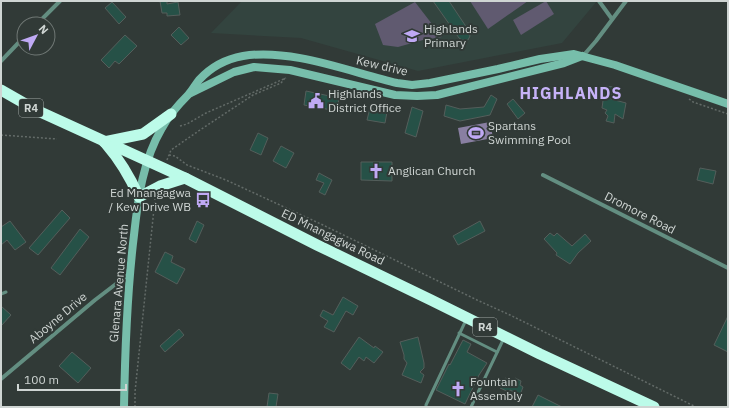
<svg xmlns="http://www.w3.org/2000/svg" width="729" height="408" font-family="'IBM Plex Sans',sans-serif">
  <rect width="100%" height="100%" fill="#313a37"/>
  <polygon fill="#33443f" points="242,1 597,1 562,43 418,71 301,38 211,33"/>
  <g fill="#605a70">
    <polygon points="470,1 528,1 488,29"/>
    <polygon points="546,1 554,14 521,35 513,20"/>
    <polygon points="415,2 442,37 423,40 398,47 383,45 375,24"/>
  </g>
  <polygon fill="#897fa2" points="490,122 493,138 461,144 458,128"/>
  <g fill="#265147" stroke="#545e5b">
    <polygon points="160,1 167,1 167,4 178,2 180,15 167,16 167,13 162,13"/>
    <polygon points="433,1 449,1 467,28 470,36 468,40 462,40 459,38"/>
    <polygon points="112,2 126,17 119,24 105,8"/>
    <polygon points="179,27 189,38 181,45 171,35"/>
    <polygon points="125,35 137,46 119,64 115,61 109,68 101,60"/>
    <polygon points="605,86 613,87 611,99 626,103 623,119 615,114 614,123 606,121 608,116 605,113 607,110 602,108"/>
    <polygon points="306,91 339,98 337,111 304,105"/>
    <polygon points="491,95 497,99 490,115 460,121 444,116 446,105 460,109 484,107"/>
    <polygon points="513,99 525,113 518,119 507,104"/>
    <polygon points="412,107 423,111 416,137 405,133"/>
    <polygon points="370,108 387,112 385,123 367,120"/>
    <polygon points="258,133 268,138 261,155 250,150"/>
    <polygon points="281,146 294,153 286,168 273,161"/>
    <polygon points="361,162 392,162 392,181 361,180"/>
    <polygon points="700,168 716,171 713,184 697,180"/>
    <polygon points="319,173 332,180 325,195 319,192 324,183 316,180"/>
    <polygon points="62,210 70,218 38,255 29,248"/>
    <polygon points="10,221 26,242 15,250 7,240 1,245 1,227"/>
    <polygon points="197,221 204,225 196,243 189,239"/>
    <polygon points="480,221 485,231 458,245 453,236"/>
    <polygon points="80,229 89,237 60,275 51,268"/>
    <polygon points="550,233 554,236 557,233 572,246 585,234 591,241 578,253 570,264 556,255 557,253 544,239"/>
    <polygon points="165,252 173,256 171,262 185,269 177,284 155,272"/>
    <polygon points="343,297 358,306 353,315 346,311 334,332 324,327 328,321 320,316 323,310 333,315"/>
    <polygon points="1,306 11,315 1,326"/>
    <polygon points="728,316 728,352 714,345"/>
    <polygon points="179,329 184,335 165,352 160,346"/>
    <polygon points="359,337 374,348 375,346 383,352 374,363 366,357 364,361 359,357 350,370 341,363"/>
    <polygon points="418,337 424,363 424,368 420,372 424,375 421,383 402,375 407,363 404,359 404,355 400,342"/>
    <polygon points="463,340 471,344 467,352 487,363 479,375 465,404 436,390 449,364 450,365"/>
    <polygon points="72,352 91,368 78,383 59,366"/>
    <polygon points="505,378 513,382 515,378 521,381 520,385 523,387 520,395 510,390 509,392 500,388"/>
    <polygon points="269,393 278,394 276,407 267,407"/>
    <polygon points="538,395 562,407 532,407"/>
  </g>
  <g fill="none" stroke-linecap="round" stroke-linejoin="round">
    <g stroke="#636b68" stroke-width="1.5" stroke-dasharray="2 2" stroke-linecap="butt">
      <polyline points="689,99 693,102 728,114"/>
      <polyline points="180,126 187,124 206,113 286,78"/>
      <polyline points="1,135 57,139"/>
      <polyline points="169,155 175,156 187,165 226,180 323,225 477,300 510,315 696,407"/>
      <polyline points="167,160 171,150 200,130 253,95 281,83 285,78"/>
      <polyline points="135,407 135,392 155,199"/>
    </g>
    <g stroke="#638e81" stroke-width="3">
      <polyline points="1,294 6,292"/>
      <polyline points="459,333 497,352"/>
      <polyline points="426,407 426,405 466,320"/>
      <polyline points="471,407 504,338"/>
    </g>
    <g stroke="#638e81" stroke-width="4">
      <polyline points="599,1 612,19"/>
      <polyline points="37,24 60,1"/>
      <polyline points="583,56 596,41 626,1"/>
      <polyline points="1,61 24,37"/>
      <polyline points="543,175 728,268"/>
      <polyline points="1,379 95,300 129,274"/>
    </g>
    <g stroke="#77beab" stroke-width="8">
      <polyline points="191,93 234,72 254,67 290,70 395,95 417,96 437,95 564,63 582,56"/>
      <path d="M124 407C125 349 127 292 134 235 138 198 143 160 162 128 169 115 178 105 188 95 192 91 195 85 199 80 210 68 226 59 243 56 291 48 350 72 397 83L412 85 430 83 498 69 540 59 574 54 615 65 728 104"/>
    </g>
    <g stroke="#bcfbe9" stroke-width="11">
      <polyline points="1,90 36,110 185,178 317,245 431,300 540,354 654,407"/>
      <polyline points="104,142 143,134 171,114"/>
      <path d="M106 144C120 160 130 177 139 197L160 186 185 178"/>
    </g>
  </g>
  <defs>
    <symbol id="school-bare" viewBox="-9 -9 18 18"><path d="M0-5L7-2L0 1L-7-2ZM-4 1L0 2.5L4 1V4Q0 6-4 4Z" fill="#bfa9f4" stroke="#313a37" stroke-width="2.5" paint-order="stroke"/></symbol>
    <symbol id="civic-bare" viewBox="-9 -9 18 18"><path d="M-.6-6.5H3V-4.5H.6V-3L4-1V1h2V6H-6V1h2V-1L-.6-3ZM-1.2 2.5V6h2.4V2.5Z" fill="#bfa9f4" stroke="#313a37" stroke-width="2.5" paint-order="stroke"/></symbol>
    <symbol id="stadium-bare" viewBox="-9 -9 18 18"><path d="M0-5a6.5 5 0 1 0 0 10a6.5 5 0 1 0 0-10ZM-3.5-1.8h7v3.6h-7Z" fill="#bfa9f4" stroke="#313a37" stroke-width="2.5" paint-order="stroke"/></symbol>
    <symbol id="church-bare" viewBox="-9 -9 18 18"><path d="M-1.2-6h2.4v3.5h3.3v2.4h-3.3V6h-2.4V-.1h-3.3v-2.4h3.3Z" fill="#bfa9f4" stroke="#313a37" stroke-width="2.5" paint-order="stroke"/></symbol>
    <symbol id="bus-bare" viewBox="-9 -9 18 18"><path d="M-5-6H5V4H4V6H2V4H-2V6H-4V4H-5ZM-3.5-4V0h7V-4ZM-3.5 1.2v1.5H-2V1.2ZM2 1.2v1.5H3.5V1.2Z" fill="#bfa9f4" stroke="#313a37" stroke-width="2.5" paint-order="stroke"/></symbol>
  </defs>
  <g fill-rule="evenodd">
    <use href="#school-bare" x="401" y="25" width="22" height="22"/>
    <use href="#civic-bare" x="305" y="90" width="22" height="22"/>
    <use href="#stadium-bare" x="465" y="122" width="22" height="22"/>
    <use href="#church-bare" x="365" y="160" width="22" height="22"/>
    <use href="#bus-bare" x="192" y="189" width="22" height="22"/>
    <use href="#church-bare" x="447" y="378" width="22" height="22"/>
  </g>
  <g text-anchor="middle" stroke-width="4" stroke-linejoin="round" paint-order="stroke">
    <g fill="#313a37" stroke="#a0a6a4" stroke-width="1">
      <rect x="19" y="99" width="24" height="18" rx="3"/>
      <rect x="473" y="318" width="24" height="18" rx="3"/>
    </g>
    <g font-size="11" font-weight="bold" fill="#cfd5d3">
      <text x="31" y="112">R4</text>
      <text x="485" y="331">R4</text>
    </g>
    <g font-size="12" fill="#cfd5d3" stroke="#313a37" text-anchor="start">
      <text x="424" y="33">Highlands<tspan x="424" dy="14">Primary</tspan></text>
      <text x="328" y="98">Highlands<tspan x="328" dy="14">District Office</tspan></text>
      <text x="488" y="130">Spartans<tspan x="488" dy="14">Swimming Pool</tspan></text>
      <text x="388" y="175">Anglican Church</text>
      <text x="191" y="197" text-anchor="end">Ed Mnangagwa<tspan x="191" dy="14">/ Kew Drive WB</tspan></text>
      <text x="470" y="386">Fountain<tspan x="470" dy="14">Assembly</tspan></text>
    </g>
    <g font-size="12" fill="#cfd5d3" stroke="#313a37">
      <text transform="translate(382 66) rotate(13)" y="4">Kew drive</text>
      <text transform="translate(640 213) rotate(27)" y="4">Dromore Road</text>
      <text transform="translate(333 237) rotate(26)" y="4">ED Mnangagwa Road</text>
      <text transform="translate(119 283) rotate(-85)" y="4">Glenara Avenue North</text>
      <text transform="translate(58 318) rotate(-40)" y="4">Aboyne Drive</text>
    </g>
    <g font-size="16" font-weight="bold" letter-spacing="1" fill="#c6b2f8" stroke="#313a37">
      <text x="571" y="99">HIGHLANDS</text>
    </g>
  </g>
  <rect width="729" height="408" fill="none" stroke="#cfd5d3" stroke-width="4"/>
  <g transform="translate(36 36) rotate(49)"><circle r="19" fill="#313a37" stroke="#707875"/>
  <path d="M0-3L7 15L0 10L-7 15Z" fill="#bfa9f4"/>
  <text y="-6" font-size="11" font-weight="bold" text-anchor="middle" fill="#cfd5d3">N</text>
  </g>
  <path d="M18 384v6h108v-6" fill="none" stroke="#cfd5d3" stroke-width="2"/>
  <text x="24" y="384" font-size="12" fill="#cfd5d3" stroke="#313a37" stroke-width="3" paint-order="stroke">100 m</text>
</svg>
